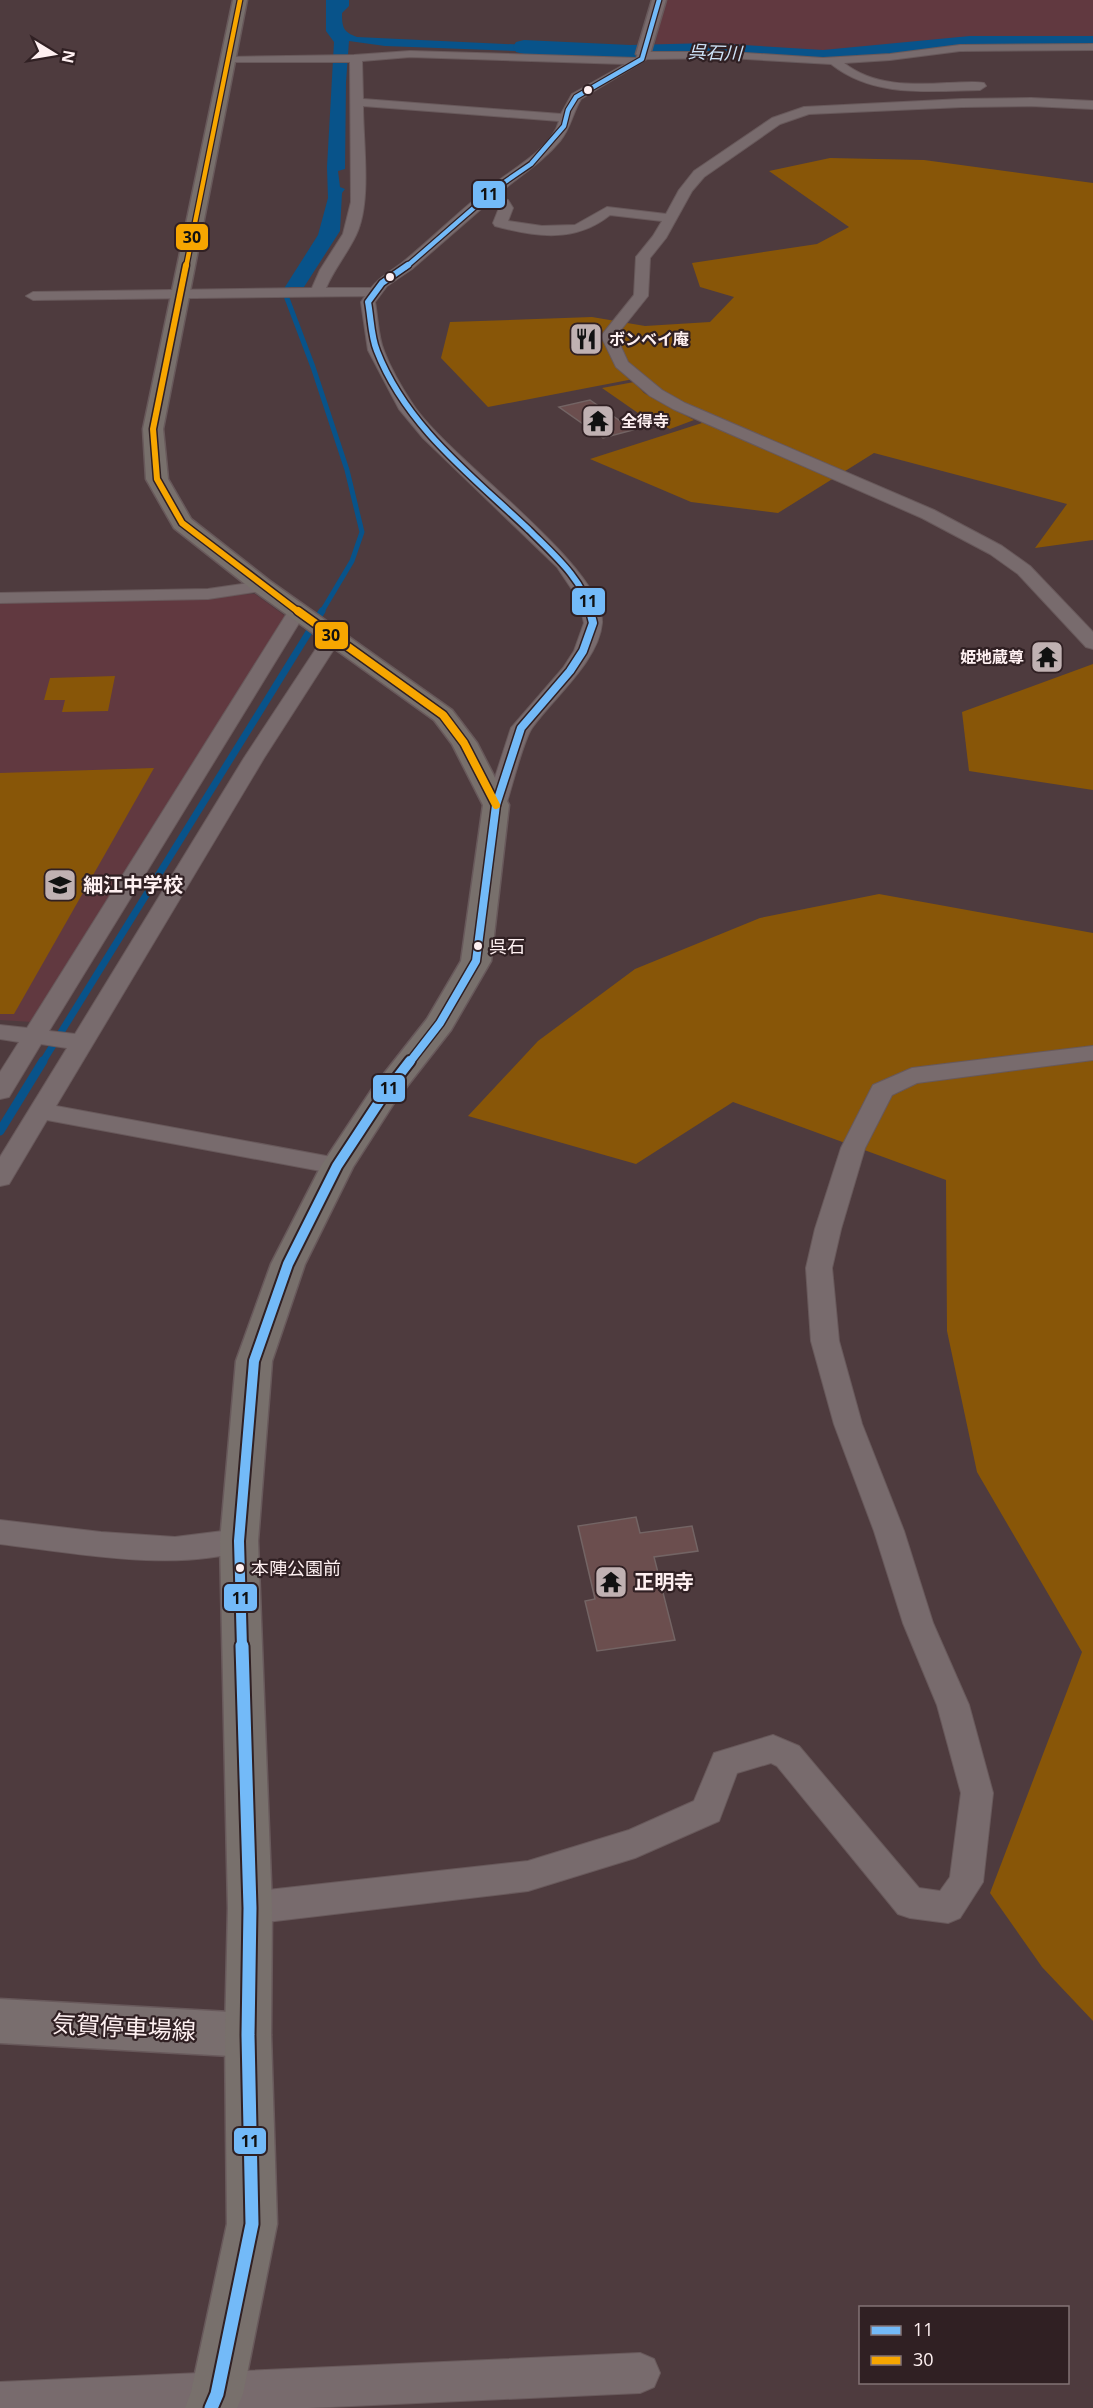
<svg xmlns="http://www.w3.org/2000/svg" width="1093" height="2408" font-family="'Open Sans','Noto Sans JP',sans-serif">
  <rect width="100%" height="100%" fill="#4e3b3e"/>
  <g fill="#613940">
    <polygon points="665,0 1093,0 1093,39 1003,38 930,42 887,49 839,53 705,47 654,48"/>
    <polygon points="255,594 288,618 32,1022 0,1020 0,603"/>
  </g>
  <g fill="#885608">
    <polygon points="830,158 924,160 1093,183 1093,540 1035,548 1067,504 874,453 778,513 691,502 590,459 702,423 644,377 488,407 441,358 450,322 592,317 645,326 710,322 734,297 700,287 692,263 817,244 849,227 769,171"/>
    <polygon points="634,382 644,393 694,420 670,429 638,413 602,388"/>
    <polygon points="1093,664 1093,790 969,771 962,712"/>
    <polygon points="115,676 108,711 62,712 65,700 44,700 50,678"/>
    <polygon points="154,768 14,1014 0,1014 0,773"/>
    <polygon points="879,894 1093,933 1093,2021 1042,1967 990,1893 1082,1652 977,1472 947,1331 946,1180 733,1102 636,1164 468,1116 538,1041 635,969 760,918"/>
  </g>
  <path fill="#08538a" d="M326 0H349V6L342 13C342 27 343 32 357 37L591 48 596 54 385 46 349 41 346 82 345 169 338 171 340 187 345 189 342 193 340 231 304 287H285L318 235 328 198 327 167 334 42 326 31Z"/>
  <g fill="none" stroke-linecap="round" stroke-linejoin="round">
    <polyline stroke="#08538a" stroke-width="5" points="287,289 285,293 313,367 347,470 362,532 352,561 321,613"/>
    <polyline stroke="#08538a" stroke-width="7" points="42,1063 322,611"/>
    <polyline stroke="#08538a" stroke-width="9" points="0,1131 43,1061"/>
    <polygon fill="#08538a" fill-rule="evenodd" points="970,36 1093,36 1093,50 970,50 823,64 711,57 630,59 524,54 516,52 513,47 516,42 524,40 630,45 711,43 823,50"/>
  </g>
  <g fill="#6b4e4e" stroke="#736464" stroke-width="1.5">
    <polygon points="590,400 633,430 603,438 559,407"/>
    <polygon points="636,1517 640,1533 692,1526 698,1551 654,1557 675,1640 597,1651 585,1601 595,1599 578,1526"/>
  </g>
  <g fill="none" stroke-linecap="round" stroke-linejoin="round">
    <defs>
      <g id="minor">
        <path d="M1093 44V50L960 51 890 60 844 63C873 86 912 85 947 83 959 83 973 81 984 83L986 86 980 90C928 91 874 98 831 64L729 58 647 59 581 99C572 114 571 128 560 141 541 164 517 177 495 197L508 200 513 208 508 221 542 226 575 225 607 207 666 214 679 190 694 171 772 118 804 107 962 99 1031 98 1093 101V109L1031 106 962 107 809 114 780 124 704 177 692 191 666 238 650 258 648 296 616 336 628 362 662 390 685 403 934 510 1002 546 1030 566 1093 632V649L1086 647 1018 574 990 554 922 518 673 409 650 396 616 367 601 336 634 295 636 257 653 236 662 221 610 215C575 243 536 237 495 226L493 223 499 208 488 203 412 269 387 286 375 302C378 318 378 337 384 351 391 369 402 388 412 403 445 456 606 567 602 623 599 661 552 699 532 728 523 741 512 787 506 805L503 809 496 811 489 809 486 805 511 728 563 668 574 651 584 623 579 600 557 567 423 438 399 409 368 350 361 302 365 296 33 300 26 296 33 292 312 288 320 270 343 234 351 202 350 62H225V58L229 57 354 55 410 51 636 58 639 52H729L823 58 890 54 960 45ZM410 57 625 64 572 94 561 114 363 99 362 61ZM363 106 559 121C552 148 514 168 494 184 462 208 434 237 403 262 392 271 380 276 371 288H326C334 269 347 254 356 235 372 202 363 143 363 106Z"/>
        <polygon points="262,581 268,582 271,586 268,590 208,599 0,603 0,593 208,589"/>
        <polygon points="298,605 304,606 307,610 49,1031 75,1034 244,758 325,635 327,631 341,631 343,635 264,758 56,1106 337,1158 346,1160 350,1166 346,1172 337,1174 47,1120 9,1184 0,1186 0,1157 67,1048 41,1044 9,1097 0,1099 0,1072 19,1042 0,1039 0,1025 27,1028 289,610 292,606"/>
        <polygon points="1093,1046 1093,1060 917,1083 892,1095 865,1148 841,1229 832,1268 839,1341 862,1424 904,1531 933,1623 969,1705 993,1793 983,1882 960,1918 948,1923 910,1918 898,1914 777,1766 771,1763 737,1773 719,1821 635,1858 528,1891 250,1924 238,1919 233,1908 238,1897 250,1892 528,1861 629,1830 694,1801 714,1753 773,1735 799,1746 919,1888 940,1891 950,1877 961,1793 937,1705 903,1623 874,1531 834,1424 811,1341 806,1268 815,1229 841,1148 873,1085 912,1068"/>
        <path d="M0 1520 101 1532 175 1537 239 1529 249 1533 254 1541 249 1549C176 1573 75 1553 0 1544Z"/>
        <polygon points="640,2353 654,2359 660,2373 654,2387 640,2393 308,2408 0,2408 0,2382"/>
      </g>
      <polygon id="tertiary" points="652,0 666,0 650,54 643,58 636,54"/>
      <polygon id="secondary" points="0,1999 248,2013 264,2019 271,2035 264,2051 248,2057 0,2043"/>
      <polygon id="trunk" points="233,0 247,0 163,429 168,479 191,519 270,581 452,710 477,743 509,805 491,961 451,1030 394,1103 353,1167 305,1264 272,1361 258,1541 272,1908 271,2035 277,2224 243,2394 237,2408 185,2408 191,2392 227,2224 225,2035 228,1908 220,1541 236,1361 271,1264 321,1166 372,1089 427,1019 461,961 483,805 452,744 434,720 254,591 174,528 146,479 143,429"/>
    </defs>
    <use href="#minor" stroke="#68595b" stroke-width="2"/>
    <use href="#tertiary" stroke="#68595b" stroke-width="3"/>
    <use href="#secondary" stroke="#68595b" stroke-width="3"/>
    <use href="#trunk" stroke="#68595b" stroke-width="3"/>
    <use href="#minor" fill="#786b6d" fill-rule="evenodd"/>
    <use href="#tertiary" fill="#786b6d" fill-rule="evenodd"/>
    <use href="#secondary" fill="#796e6e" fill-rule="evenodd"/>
    <use href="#trunk" fill="#78706c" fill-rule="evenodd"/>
    <defs>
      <polyline id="bus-1-far4" points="406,267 499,186 531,164 564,126 568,110 576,97 642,59 659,0"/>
      <path id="bus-1-far3" d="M408 265 382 283 368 302C371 318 371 337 377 351 406 426 472 476 529 530 553 554 583 579 591 613"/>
      <polyline id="bus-1-far2" points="409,1063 440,1023 476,961 496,805 521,728 570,671 583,651 593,623 590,611"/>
      <polyline id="bus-1-far1" points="242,1648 239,1541 254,1361 288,1264 337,1166 383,1096 410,1061"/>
      <polyline id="bus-1" points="211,2408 217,2394 252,2224 248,2035 250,1908 242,1646"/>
      <polyline id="bus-2-far2" points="186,267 240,0"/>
      <polyline id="bus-2-far1" points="186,265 153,429 157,479 182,523 300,613"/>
      <polyline id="bus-2" points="298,611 443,715 464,743 496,805"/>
    </defs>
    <use href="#bus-1-far4" stroke="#302023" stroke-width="7"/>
    <use href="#bus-1-far3" stroke="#302023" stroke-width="9"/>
    <use href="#bus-1-far2" stroke="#302023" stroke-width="11"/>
    <use href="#bus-1-far1" stroke="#302023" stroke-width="14"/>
    <use href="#bus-1" stroke="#302023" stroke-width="17"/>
    <use href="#bus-2-far2" stroke="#302023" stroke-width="7"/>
    <use href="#bus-2-far1" stroke="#302023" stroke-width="9"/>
    <use href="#bus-2" stroke="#302023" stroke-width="11"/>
    <use href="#bus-1-far4" stroke="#73baf8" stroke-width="4.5"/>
    <use href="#bus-1-far3" stroke="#73baf8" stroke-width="6"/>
    <use href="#bus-1-far2" stroke="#73baf8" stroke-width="8"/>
    <use href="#bus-1-far1" stroke="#73baf8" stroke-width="10"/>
    <use href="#bus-1" stroke="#73baf8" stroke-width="13"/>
    <use href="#bus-2-far2" stroke="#f7a600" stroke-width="4.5"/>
    <use href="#bus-2-far1" stroke="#f7a600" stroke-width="6"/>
    <use href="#bus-2" stroke="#f7a600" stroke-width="8"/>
  </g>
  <defs>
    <symbol id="restaurant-square" viewBox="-11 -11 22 22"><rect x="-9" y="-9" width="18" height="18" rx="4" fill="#c0b1b2" stroke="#302023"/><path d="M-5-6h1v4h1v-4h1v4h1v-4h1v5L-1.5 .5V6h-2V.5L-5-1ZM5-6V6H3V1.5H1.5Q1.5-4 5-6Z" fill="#111"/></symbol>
    <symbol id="temple-square" viewBox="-11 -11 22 22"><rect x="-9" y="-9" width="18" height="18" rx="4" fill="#c0b1b2" stroke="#302023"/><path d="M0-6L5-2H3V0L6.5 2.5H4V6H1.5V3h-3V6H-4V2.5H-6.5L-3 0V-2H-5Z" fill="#111"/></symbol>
    <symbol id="school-square" viewBox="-11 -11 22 22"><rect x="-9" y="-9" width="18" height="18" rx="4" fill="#c0b1b2" stroke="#302023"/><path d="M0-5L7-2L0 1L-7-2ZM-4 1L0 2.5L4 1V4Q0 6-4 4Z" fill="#111"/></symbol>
  </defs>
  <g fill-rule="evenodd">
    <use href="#restaurant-square" x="567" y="320" width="38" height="38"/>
    <use href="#temple-square" x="579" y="402" width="38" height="38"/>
    <use href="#temple-square" x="1028" y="638" width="38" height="38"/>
    <use href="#school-square" x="41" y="866" width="38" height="38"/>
    <use href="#temple-square" x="592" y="1563" width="38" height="38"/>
  </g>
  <g fill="#fef0f1" stroke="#302023" stroke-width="2">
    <circle cx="588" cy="90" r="5"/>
    <circle cx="390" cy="277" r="5"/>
    <circle cx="478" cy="946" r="5"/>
    <circle cx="240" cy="1568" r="5"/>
  </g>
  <g text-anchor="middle" stroke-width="4.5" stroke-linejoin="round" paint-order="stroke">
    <g font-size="16" font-weight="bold" fill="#fef0f1" stroke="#302023" text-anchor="start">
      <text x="609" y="345">ボンベイ庵</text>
      <text x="621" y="427">全得寺</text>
      <text x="1024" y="663" text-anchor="end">姫地蔵尊</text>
    </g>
    <g font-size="18" font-style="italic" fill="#cfe4f9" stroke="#302023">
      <text transform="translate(715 53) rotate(2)" y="6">呉石川</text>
    </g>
    <g font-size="18" fill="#fef0f1" stroke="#302023" text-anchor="start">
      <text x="489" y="953">呉石</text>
      <text x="251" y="1575">本陣公園前</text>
    </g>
    <g font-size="20" font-weight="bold" fill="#fef0f1" stroke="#302023" text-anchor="start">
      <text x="83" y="892">細江中学校</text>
      <text x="634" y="1589">正明寺</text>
    </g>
    <g font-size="24" fill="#fef0f1" stroke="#302023">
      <text transform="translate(124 2028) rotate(3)" y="8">気賀停車場線</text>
    </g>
  </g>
  <g stroke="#302023" stroke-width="2">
    <rect x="472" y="180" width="34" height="29" rx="6" fill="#73baf8"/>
    <rect x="175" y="223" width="34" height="28" rx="6" fill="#f7a600"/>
    <rect x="571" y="587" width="35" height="29" rx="6" fill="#73baf8"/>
    <rect x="314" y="621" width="35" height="29" rx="6" fill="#f7a600"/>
    <rect x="372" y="1074" width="34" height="29" rx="6" fill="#73baf8"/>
    <rect x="223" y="1583" width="35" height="29" rx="6" fill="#73baf8"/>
    <rect x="233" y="2127" width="34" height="28" rx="6" fill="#73baf8"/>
  </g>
  <g font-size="16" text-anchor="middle" font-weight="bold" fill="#111">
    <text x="489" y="200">11</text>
    <text x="192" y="243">30</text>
    <text x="588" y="607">11</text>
    <text x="331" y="641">30</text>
    <text x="389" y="1094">11</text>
    <text x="241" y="1604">11</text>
    <text x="250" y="2147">11</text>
  </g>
  <rect x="859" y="2306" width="210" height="78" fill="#302023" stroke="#827375" stroke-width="1.5"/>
  <rect x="871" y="2326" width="30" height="9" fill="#73baf8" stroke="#827375" stroke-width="1.5"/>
  <text x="913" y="2336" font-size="18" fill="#fef0f1">11</text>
  <rect x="871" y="2356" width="30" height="9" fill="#f7a600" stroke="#827375" stroke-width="1.5"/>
  <text x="913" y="2366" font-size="18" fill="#fef0f1">30</text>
  <g transform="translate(54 54) rotate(101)" stroke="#302023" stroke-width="4.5" paint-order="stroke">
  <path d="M0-4.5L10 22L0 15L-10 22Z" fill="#fef0f1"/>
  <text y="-9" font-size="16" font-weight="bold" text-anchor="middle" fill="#fef0f1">N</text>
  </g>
</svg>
